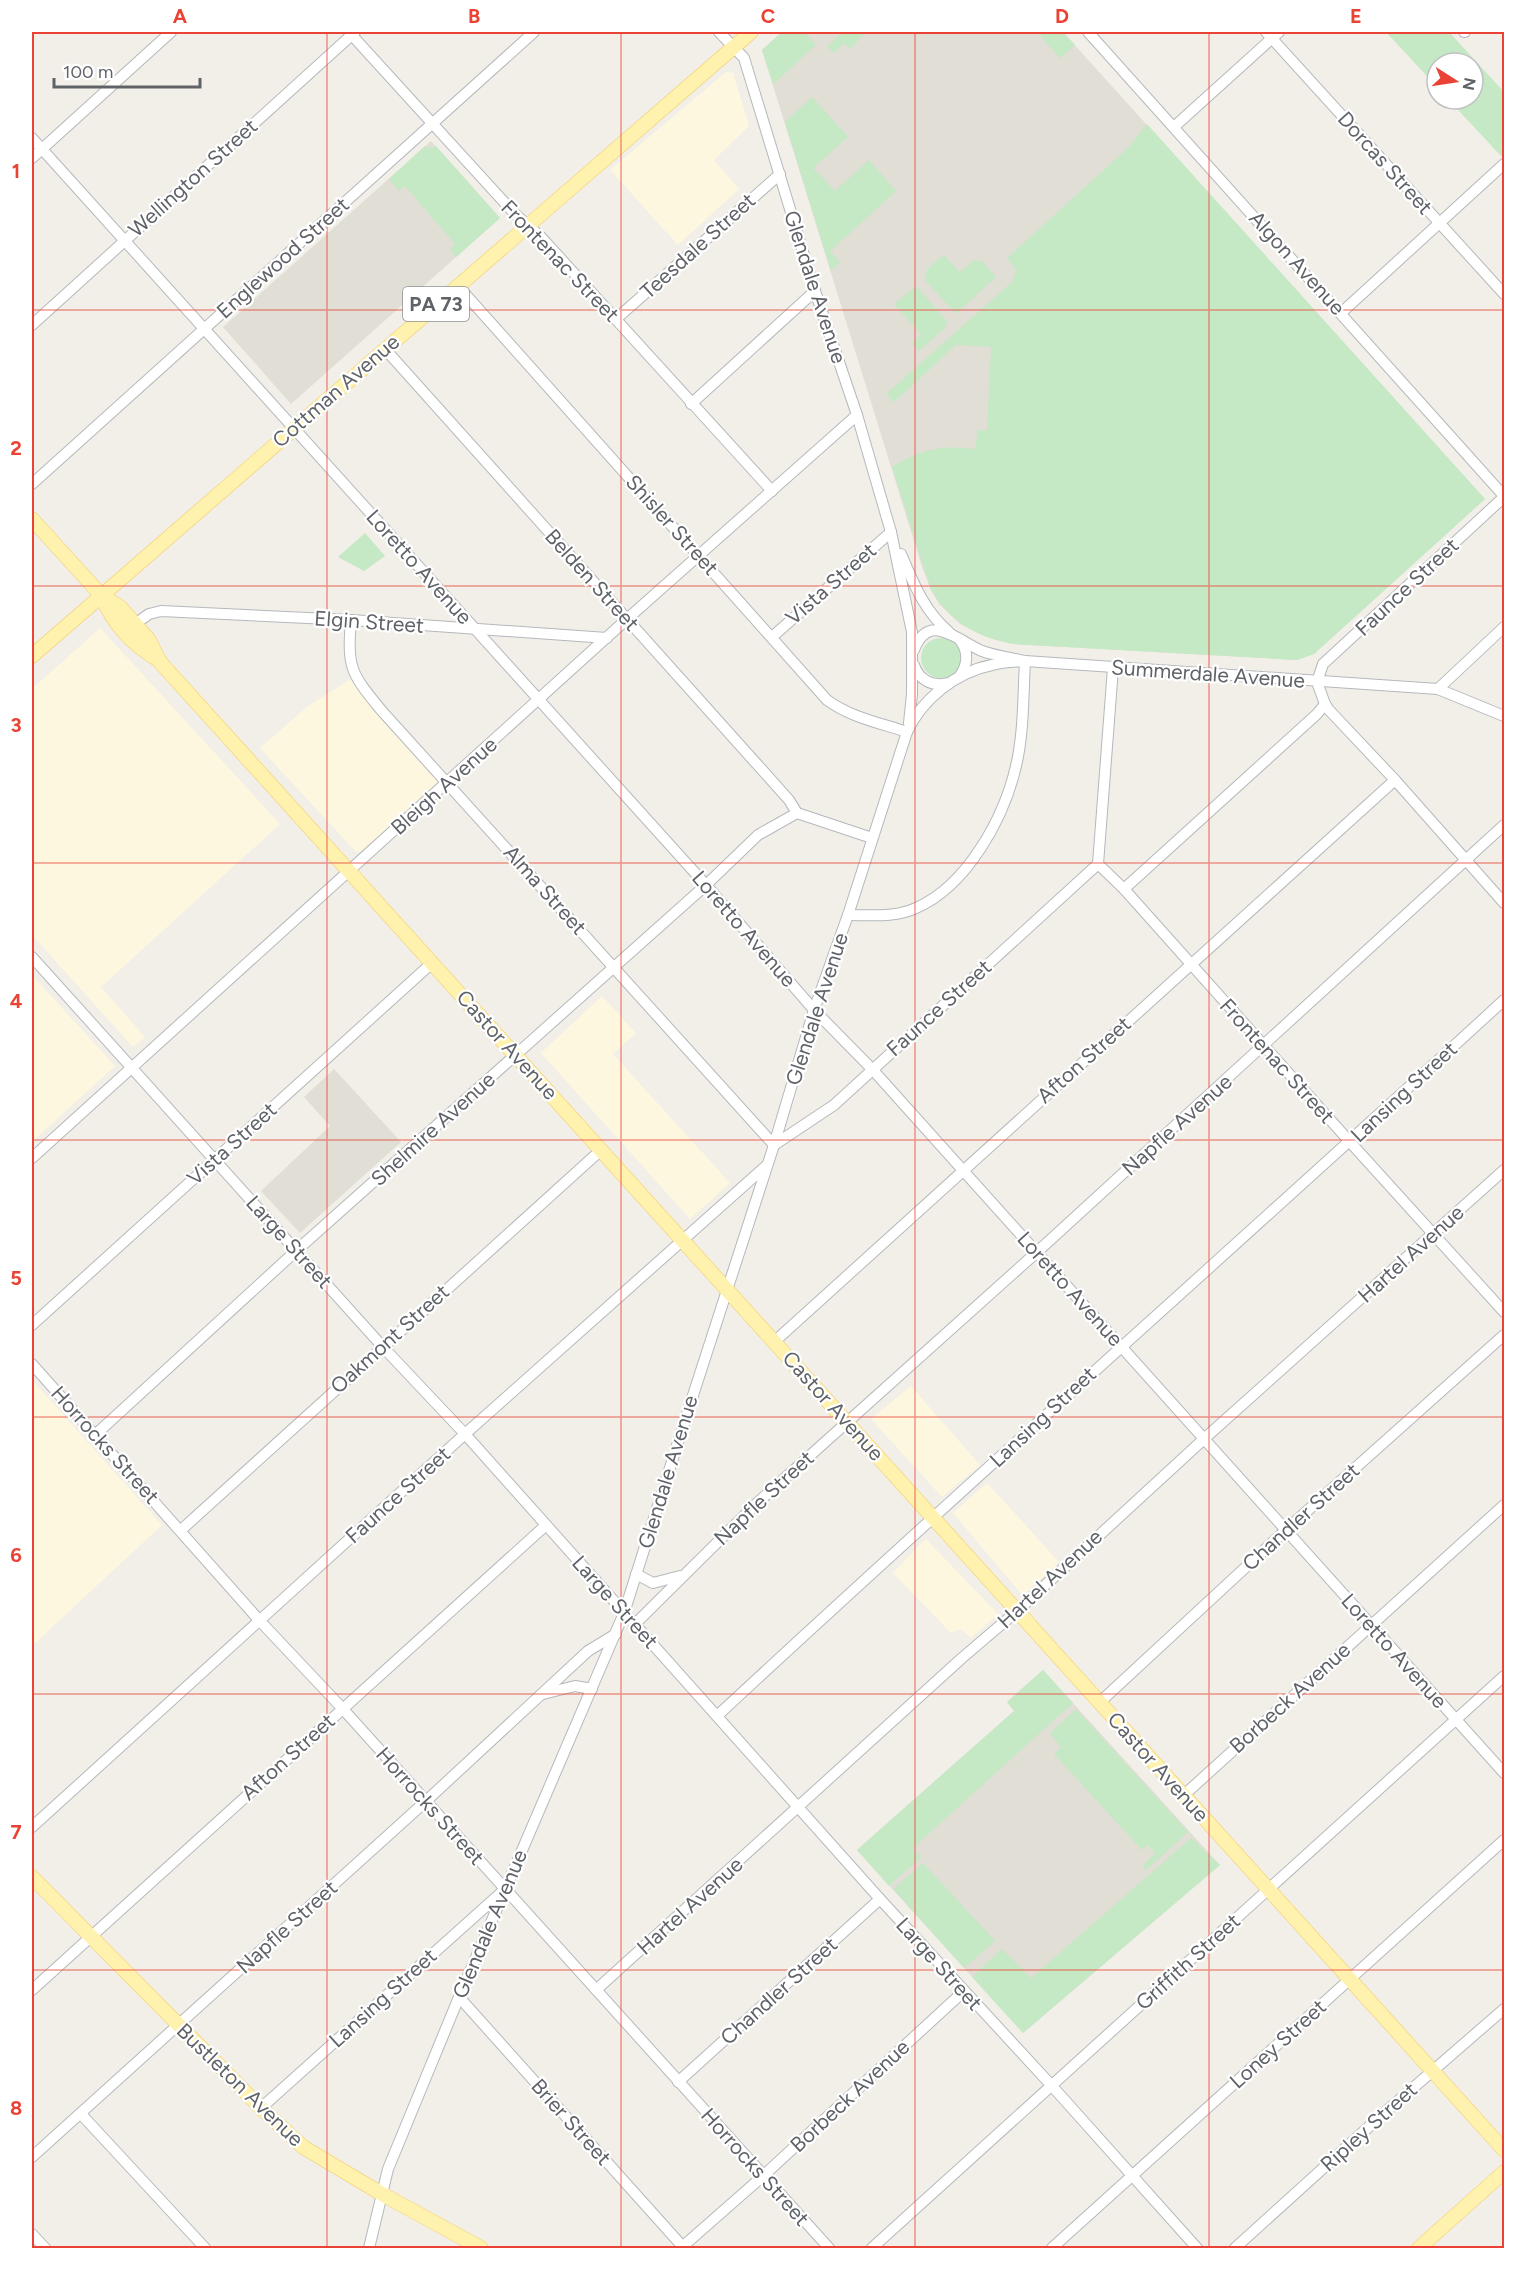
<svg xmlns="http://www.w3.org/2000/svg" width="1536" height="2280" font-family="Figtree,sans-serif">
  <rect width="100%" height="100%" fill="#f1efe8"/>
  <g fill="#fef7e0">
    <polygon points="726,72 733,73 749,126 714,160 739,189 678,245 610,170"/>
    <polygon points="100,628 280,824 101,987 145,1037 133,1047 32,935 32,689"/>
    <polygon points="351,679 438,782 401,817 361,851 356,852 260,748 308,706"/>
    <polygon points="32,975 115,1066 32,1142"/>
    <polygon points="602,996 636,1033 613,1054 730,1183 690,1219 541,1053"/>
    <polygon points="32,1380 162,1525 32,1646"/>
    <polygon points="911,1386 980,1465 942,1497 871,1419"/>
    <polygon points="987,1483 1059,1562 1023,1596 953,1513"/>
    <polygon points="926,1539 998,1614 971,1638 961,1629 951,1633 893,1573"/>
  </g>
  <g fill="#e1ded6">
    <polygon points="782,32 1063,32 1485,499 1314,654 1297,660 1013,644 986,637 960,624 939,604 931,590 922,567 762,50"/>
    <polygon points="431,141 500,218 291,404 223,327"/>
    <polygon points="334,1069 401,1142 300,1233 261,1191 330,1126 304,1097"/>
    <polygon points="1043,1670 1220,1865 1023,2033 857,1850 1014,1711 1007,1702"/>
  </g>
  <g fill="#c5e8c5">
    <polygon points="782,32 804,32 816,45 773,84 762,50"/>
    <polygon points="843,32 866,32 850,49 844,43 834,53 827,46"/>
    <polygon points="1037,32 1063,32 1075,45 1060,58"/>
    <polygon points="1386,32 1449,32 1504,92 1504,153 1501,156 1448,99 1473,99 1473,63 1437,63 1437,87"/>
    <polygon points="812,97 848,137 813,168 835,191 869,160 896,191 830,251 840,262 831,271 785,122"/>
    <path d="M1147 124 1485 499 1314 654 1297 660 1013 644C977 637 950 622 931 590L892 467C922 449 941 445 975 449L978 430H987L991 347 956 345 894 402 886 394 1012 282 1016 270 1007 258 1128 148Z"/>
    <polygon points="425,146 430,148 436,146 500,218 456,257 450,249 455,244 405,186 399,191 389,179"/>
    <path d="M944 255 960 272 974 260 982 261 996 277 956 314 925 280C924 268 935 263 944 255Z"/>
    <polygon points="916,286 947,321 945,328 919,351 912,343 921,334 894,304"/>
    <polygon points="365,533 385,556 364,571 338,557"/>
    <circle cx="941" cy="658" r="20"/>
    <polygon points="1043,1670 1073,1703 913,1848 921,1857 889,1886 857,1850 1014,1711 1007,1702"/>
    <polygon points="1076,1709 1188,1832 1146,1870 1142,1866 1155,1853 1147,1845 1142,1850 1054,1754 1061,1747 1050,1733"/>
    <polygon points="1191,1838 1220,1865 1023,2033 972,1977 1002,1949 1031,1978"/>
    <polygon points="923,1863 995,1941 964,1968 893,1889"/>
  </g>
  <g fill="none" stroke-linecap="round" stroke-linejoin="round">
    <defs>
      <g id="minor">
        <polyline points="349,32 514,213 541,237 772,491"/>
        <polyline points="719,32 744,58 815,291 857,415 891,532 912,632 912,694 909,723"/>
        <polyline points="1088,32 1504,496"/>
        <polyline points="1266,32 1504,294"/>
        <polyline points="1464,32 1465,32"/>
        <polyline points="1175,126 1279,32"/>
        <polyline points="32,138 706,885 814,1010 872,1069 1504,1773"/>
        <polyline points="32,158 171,32"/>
        <path d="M458 286 827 700C850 717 880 723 907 732"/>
        <polyline points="1341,313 1504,164"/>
        <polyline points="616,319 780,174"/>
        <polyline points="32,325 355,32"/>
        <polyline points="385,349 789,800 797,813"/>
        <polyline points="691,404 815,291"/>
        <polyline points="32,484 534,32"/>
        <path d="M901 554C914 584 924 611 949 632"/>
        <path d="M351 620C347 669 351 673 381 710L774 1145 834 1105 1098 864"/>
        <polyline points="135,624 149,614 161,611 351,620 607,638"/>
        <polyline points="772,637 891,532"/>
        <path d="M914 650C929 610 960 642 982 651 996 656 1011 658 1025 661L1438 689 1504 716"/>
        <path d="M914 665C919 680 932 687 948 683"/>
        <path d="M959 677C968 665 969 652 960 640"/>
        <polyline points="1317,682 1325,704 1329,710 1395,780 1504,903"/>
        <polyline points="1317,682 1323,664 1504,497"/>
        <polyline points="1438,689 1504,627"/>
        <polyline points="1098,864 1124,889 1350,1142 1504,1312"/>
        <polyline points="1098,864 1113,668"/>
        <polyline points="1124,889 1317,714 1325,704"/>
        <path d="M848 915C871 915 895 918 916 908 967 886 1004 818 1016 766 1024 732 1023 696 1025 661"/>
        <polyline points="32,957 382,1346 465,1434 880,1899 1052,2086 1197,2248"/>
        <polyline points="32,1158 627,619 857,415"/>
        <polyline points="32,1325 432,963"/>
        <polyline points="774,1342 1395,780"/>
        <polyline points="32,1364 259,1620 342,1708 829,2248"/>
        <polyline points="95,1435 297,1250 706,885 758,835 797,813 872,838"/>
        <polyline points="181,1530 601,1150"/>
        <polyline points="636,1574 653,1583 680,1576"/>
        <polyline points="635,1624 756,1504 1037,1252 1504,825"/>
        <polyline points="543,1694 575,1686 592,1689"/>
        <polyline points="1100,1702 1287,1529 1504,1335"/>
        <path d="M717 1716C977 1474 1243 1240 1504 1000"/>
        <polyline points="1184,1795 1504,1505"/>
        <polyline points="32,1827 465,1434 766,1166"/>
        <polyline points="32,1990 545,1526"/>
        <polyline points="596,1990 962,1658 1017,1611 1205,1438 1504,1170"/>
        <polyline points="459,1997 683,2247"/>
        <polyline points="678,2082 880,1899"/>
        <polyline points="261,2108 503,1891"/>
        <polyline points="81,2114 205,2248"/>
        <polyline points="32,2157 425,1802 588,1651 616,1634"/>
        <polyline points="32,2234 45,2248"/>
        <path d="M369 2248 388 2169 459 1997 624 1613 686 1417 774 1145 814 1010 848 915 907 732C922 699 956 672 992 665 1003 662 1014 662 1025 661"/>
        <polyline points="681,2248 763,2176 964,1991"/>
        <polyline points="872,2248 1504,1676"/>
        <polyline points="1052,2248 1504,1840"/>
        <polyline points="1235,2248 1383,2114 1504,2009"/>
      </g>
      <g id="major">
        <polyline points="32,519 101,595 120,607 135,624 149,640 160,662 1504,2150"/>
        <path d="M101 595C114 625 131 644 160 661"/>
        <polyline points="32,656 751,32"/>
        <polyline points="32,1877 261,2108 303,2147 382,2194 481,2248"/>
        <polyline points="1419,2248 1504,2172"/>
      </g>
    </defs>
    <use href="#minor" stroke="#b5b8bc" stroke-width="12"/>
    <use href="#major" stroke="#f2c960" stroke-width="15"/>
    <use href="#minor" stroke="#fff" stroke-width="10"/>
    <use href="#major" stroke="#fff2af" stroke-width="14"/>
  </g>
  <path fill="none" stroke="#ea4335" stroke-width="1.5" stroke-opacity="0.55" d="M327 32V2248M621 32V2248M915 32V2248M1209 32V2248M32 310H1504M32 586H1504M32 863H1504M32 1140H1504M32 1417H1504M32 1694H1504M32 1970H1504"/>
  <g text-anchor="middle" stroke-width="4.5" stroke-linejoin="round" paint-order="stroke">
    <rect fill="#fff" stroke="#8f9295" stroke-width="1.5" x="403" y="287" width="66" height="34" rx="4.5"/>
    <g font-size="20" font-weight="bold" fill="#5f6368">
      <text x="436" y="311">PA 73</text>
    </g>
    <g font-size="21" fill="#5f6368" stroke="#fff">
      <text transform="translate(1385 163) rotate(48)" y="7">Dorcas Street</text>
      <text transform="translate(193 178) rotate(-42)" y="7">Wellington Street</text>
      <text transform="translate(698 246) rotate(-42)" y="7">Teesdale Street</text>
      <text transform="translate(283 258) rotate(-42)" y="7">Englewood Street</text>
      <text transform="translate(560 261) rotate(46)" y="7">Frontenac Street</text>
      <text transform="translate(1297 263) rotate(48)" y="7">Algon Avenue</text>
      <text transform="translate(815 287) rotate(72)" y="7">Glendale Avenue</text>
      <text transform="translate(336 391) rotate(-41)" y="7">Cottman Avenue</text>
      <text transform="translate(672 525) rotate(48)" y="7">Shisler Street</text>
      <text transform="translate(419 567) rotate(48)" y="7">Loretto Avenue</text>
      <text transform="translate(592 580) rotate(48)" y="7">Belden Street</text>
      <text transform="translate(831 584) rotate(-41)" y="7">Vista Street</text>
      <text transform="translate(1407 587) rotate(-43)" y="7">Faunce Street</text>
      <text transform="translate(369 622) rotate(4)" y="7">Elgin Street</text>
      <text transform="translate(1208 674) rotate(4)" y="7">Summerdale Avenue</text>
      <text transform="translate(444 786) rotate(-42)" y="7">Bleigh Avenue</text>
      <text transform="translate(545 890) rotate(48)" y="7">Alma Street</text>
      <text transform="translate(744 929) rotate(49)" y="7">Loretto Avenue</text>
      <text transform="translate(939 1008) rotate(-42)" y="7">Faunce Street</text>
      <text transform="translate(817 1009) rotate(-72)" y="7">Glendale Avenue</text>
      <text transform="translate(507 1045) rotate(48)" y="7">Castor Avenue</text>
      <text transform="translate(1084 1060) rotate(-42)" y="7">Afton Street</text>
      <text transform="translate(1277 1061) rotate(48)" y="7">Frontenac Street</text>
      <text transform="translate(1404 1092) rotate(-43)" y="7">Lansing Street</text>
      <text transform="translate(1177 1125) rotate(-42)" y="7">Napfle Avenue</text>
      <text transform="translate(433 1129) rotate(-42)" y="7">Shelmire Avenue</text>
      <text transform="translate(232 1144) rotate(-42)" y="7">Vista Street</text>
      <text transform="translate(289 1242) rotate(48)" y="7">Large Street</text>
      <text transform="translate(1411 1254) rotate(-42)" y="7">Hartel Avenue</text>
      <text transform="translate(1070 1289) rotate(48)" y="7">Loretto Avenue</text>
      <text transform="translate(390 1339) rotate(-42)" y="7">Oakmont Street</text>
      <text transform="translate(833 1406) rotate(48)" y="7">Castor Avenue</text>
      <text transform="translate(1043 1417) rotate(-43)" y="7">Lansing Street</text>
      <text transform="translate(105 1445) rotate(48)" y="7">Horrocks Street</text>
      <text transform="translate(668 1472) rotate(-73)" y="7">Glendale Avenue</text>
      <text transform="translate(398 1495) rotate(-42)" y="7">Faunce Street</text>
      <text transform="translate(764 1498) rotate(-43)" y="7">Napfle Street</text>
      <text transform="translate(1301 1517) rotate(-42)" y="7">Chandler Street</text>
      <text transform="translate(1050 1579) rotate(-43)" y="7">Hartel Avenue</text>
      <text transform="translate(615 1602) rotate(48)" y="7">Large Street</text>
      <text transform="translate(1394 1651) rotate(48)" y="7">Loretto Avenue</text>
      <text transform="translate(1290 1698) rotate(-42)" y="7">Borbeck Avenue</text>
      <text transform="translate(288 1757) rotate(-42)" y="7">Afton Street</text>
      <text transform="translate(1158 1767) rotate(48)" y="7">Castor Avenue</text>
      <text transform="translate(430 1806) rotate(48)" y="7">Horrocks Street</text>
      <text transform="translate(690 1906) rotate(-42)" y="7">Hartel Avenue</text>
      <text transform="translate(490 1924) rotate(-67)" y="7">Glendale Avenue</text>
      <text transform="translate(287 1927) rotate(-42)" y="7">Napfle Street</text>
      <text transform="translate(1188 1962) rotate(-42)" y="7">Griffith Street</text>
      <text transform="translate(939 1964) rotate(48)" y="7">Large Street</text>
      <text transform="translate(779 1991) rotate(-42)" y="7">Chandler Street</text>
      <text transform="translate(383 1998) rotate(-42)" y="7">Lansing Street</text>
      <text transform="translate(1278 2044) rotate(-42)" y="7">Loney Street</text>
      <text transform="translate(240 2085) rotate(44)" y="7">Bustleton Avenue</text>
      <text transform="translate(850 2096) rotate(-43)" y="7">Borbeck Avenue</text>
      <text transform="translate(571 2122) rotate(48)" y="7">Brier Street</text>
      <text transform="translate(1369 2127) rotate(-42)" y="7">Ripley Street</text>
      <text transform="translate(755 2167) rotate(48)" y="7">Horrocks Street</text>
    </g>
  </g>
  <rect width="1536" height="2280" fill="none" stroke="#ffffff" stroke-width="66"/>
  <g transform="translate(1455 81) rotate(102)"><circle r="28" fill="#ffffff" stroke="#bfc1c3" stroke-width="1.5"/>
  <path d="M0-4.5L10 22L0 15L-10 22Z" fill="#ea4335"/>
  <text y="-9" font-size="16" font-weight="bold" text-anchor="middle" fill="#5f6368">N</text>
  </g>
  <path d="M54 78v9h146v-9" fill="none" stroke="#5f6368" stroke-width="3"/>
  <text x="63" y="78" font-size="18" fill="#5f6368" stroke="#ffffff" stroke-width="4.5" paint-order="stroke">100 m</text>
  <rect x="33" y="33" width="1470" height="2214" fill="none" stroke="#ea4335" stroke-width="2"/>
  <g font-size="20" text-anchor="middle" font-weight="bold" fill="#ea4335">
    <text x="180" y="23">A</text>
    <text x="474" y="23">B</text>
    <text x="768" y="23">C</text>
    <text x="1062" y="23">D</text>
    <text x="1356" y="23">E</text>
    <text x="16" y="178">1</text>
    <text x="16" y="455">2</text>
    <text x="16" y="732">3</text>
    <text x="16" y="1008">4</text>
    <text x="16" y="1285">5</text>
    <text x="16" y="1562">6</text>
    <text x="16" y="1839">7</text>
    <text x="16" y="2115">8</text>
  </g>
</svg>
